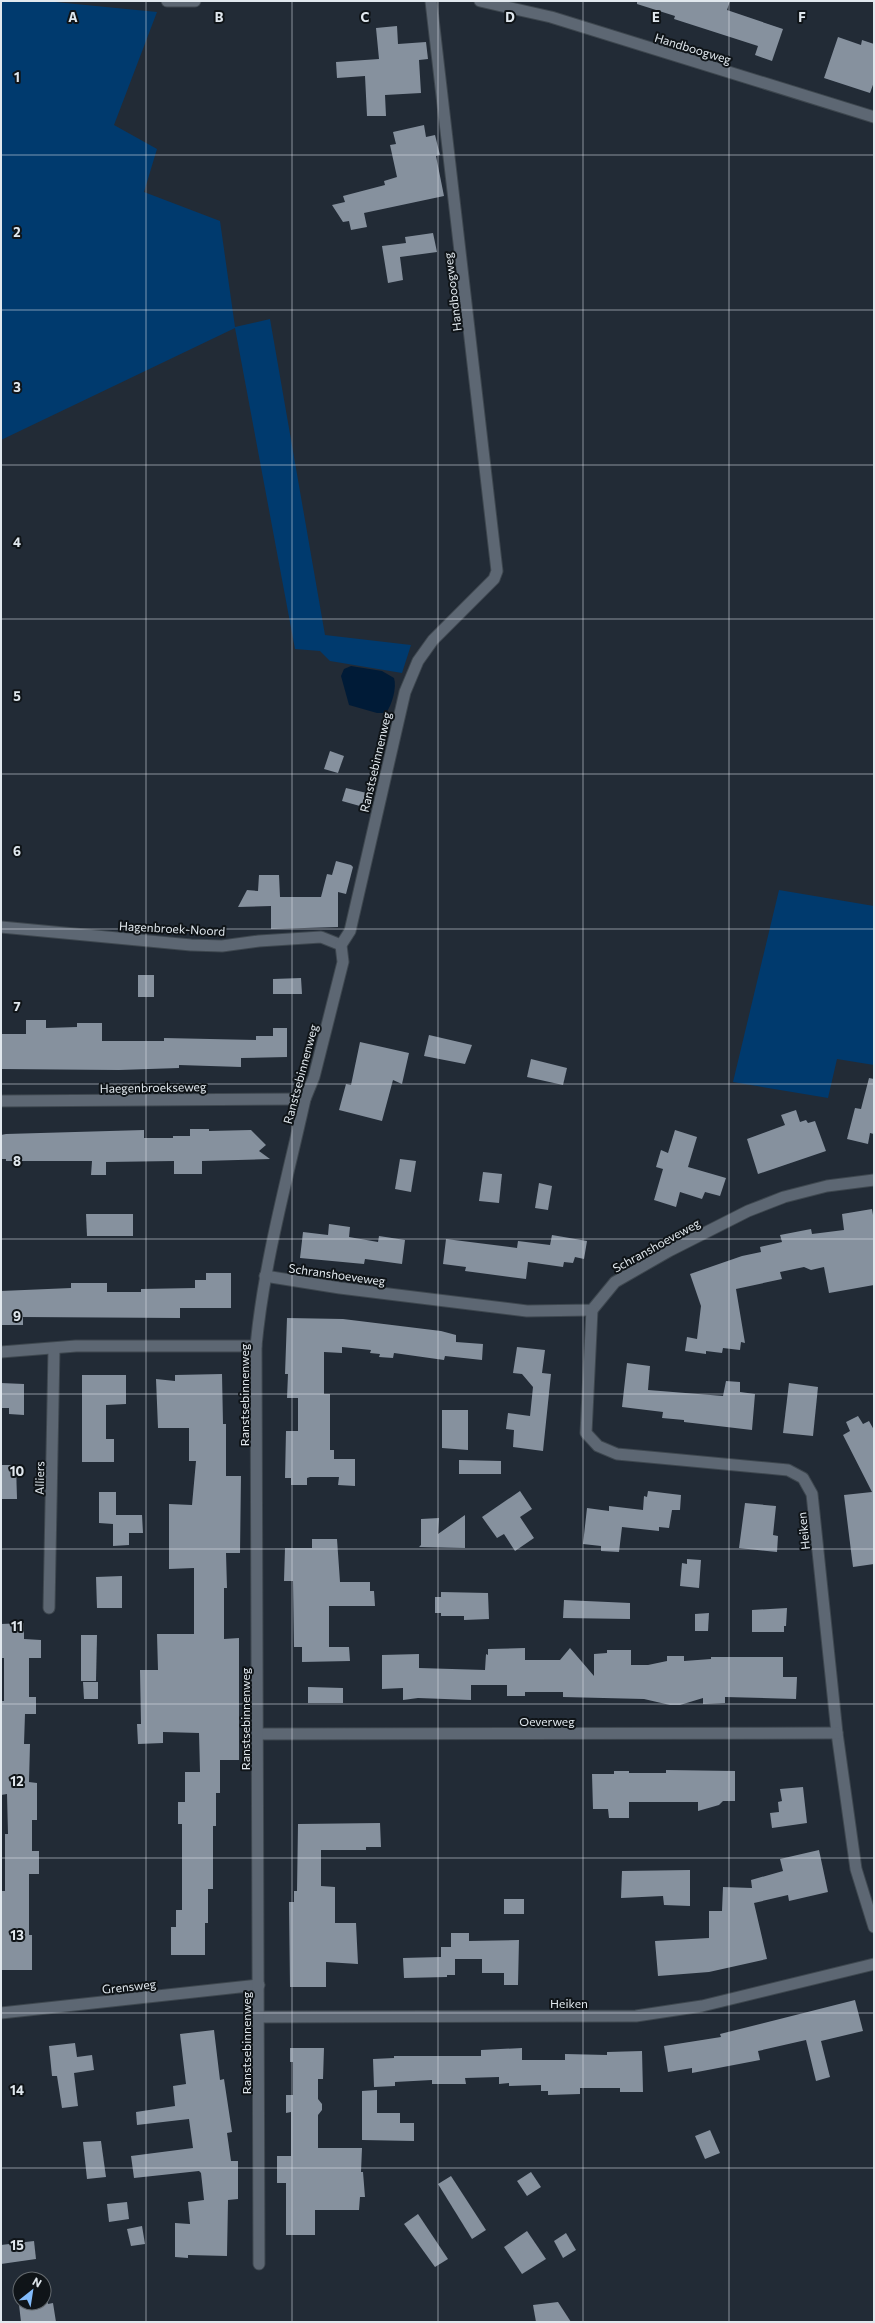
<svg xmlns="http://www.w3.org/2000/svg" width="875" height="2323" font-family="Commissioner,sans-serif">
  <style>
    .green { fill: #003a6e }
    .water { fill: #001b37 }
    .building { fill: #86919e }
    .lines { fill: none; stroke-linecap: round; stroke-linejoin: round }
    .minor-casing { stroke: #3e474f; stroke-width: 13 }
    .minor { stroke: #5d6773; stroke-width: 11 }
    .grid { fill: none; stroke: #e1e8ee; stroke-width: 1; stroke-opacity: 0.55 }
    .labels { text-anchor: middle; dominant-baseline: central; stroke-width: 4; stroke-linejoin: round; paint-order: stroke }
    .street-label { font-size: 12px; fill: #e1e8ee; stroke: #0f1418 }
    .grid-label { font-size: 13px; text-anchor: middle; font-weight: bold; fill: #e1e8ee; stroke: #0f1418; stroke-width: 4; stroke-linejoin: round; paint-order: stroke }
  </style>
  <rect width="100%" height="100%" fill="#222b36"/>
  <g class="green">
    <path d="M1,1H45L157,12L114,125L157,149L144,192L220,221L235,327L270,319L325,635L411,645L402,673L330,661L320,651L295,649L235,328L1,440Z"/>
    <path d="M779,890L874,906V1065L837,1059L828,1098L733,1082Z"/>
  </g>
  <path class="water" d="M351,666L382,671L394,678C397,687 392,705 386,713H377L349,705L341,676L344,669Z"/>
  <g class="building">
    <path d="M637,1H730L727,10L783,29L772,61L755,55L758,46L674,19L675,16L637,4Z"/>
    <path d="M397,26L398,44L426,42L428,59L419,60L421,93L385,95L386,116H367L365,76L337,78L336,62L379,59L376,28Z"/>
    <path d="M838,37L861,45L862,40L874,44V82L870,93L824,78Z"/>
    <path d="M424,125L426,137L435,135L440,155L436,156L444,196L364,213L367,227L351,230L349,221L343,222L332,205L345,202L343,196L385,185L384,181L397,177L390,145L396,144L393,132Z"/>
    <path d="M433,233L437,252L400,257L403,280L388,283L382,246L406,243L405,237Z"/>
    <path d="M330,751L344,756L338,773L324,769Z"/>
    <path d="M346,788L371,794L367,808L342,801Z"/>
    <path d="M336,861L351,865L353,867L346,894L338,892V927L271,929V906L238,907L247,890L258,891L259,875H279L280,897H321L327,874L332,875Z"/>
    <rect x="138" y="975" width="16" height="22"/>
    <path d="M301,978L302,994H273V979Z"/>
    <path d="M26,1020H46V1028L77,1027V1023H102V1041H164V1038L256,1040V1036H273V1028H287V1057L241,1058V1067L179,1065V1068L119,1070L1,1069V1034H26Z"/>
    <path d="M429,1035L472,1045L465,1064L424,1056Z"/>
    <path d="M360,1042L409,1053L402,1084L393,1080L382,1121L339,1110L346,1084L351,1085Z"/>
    <path d="M531,1059L567,1068L563,1085L527,1077Z"/>
    <path d="M869,1078L874,1079V1134L870,1133L868,1144L847,1139L855,1108L861,1109Z"/>
    <path d="M796,1110L800,1122L806,1120L808,1123L815,1121L826,1151L758,1174L747,1139L785,1125L781,1115Z"/>
    <path d="M190,1129H209V1131L251,1130L266,1145L259,1151L270,1159L202,1161V1174H174V1161L106,1162V1175H91L92,1161H6V1159H1V1135L6,1134L144,1130V1138H173V1136H190Z"/>
    <path d="M675,1130L697,1137L688,1167L726,1178L720,1196L705,1192L702,1199L680,1192L676,1207L654,1200L663,1169L656,1167L661,1150L668,1153Z"/>
    <path d="M400,1159L416,1161L411,1192L395,1189Z"/>
    <path d="M483,1172L502,1174L499,1203L479,1201Z"/>
    <path d="M539,1183L552,1186L548,1210L535,1208Z"/>
    <path d="M872,1209L874,1221V1285L829,1293L824,1267L811,1270L804,1267L780,1272L782,1279L736,1289L745,1343L741,1342L740,1350L723,1348L722,1353L706,1351V1354L685,1351L687,1337L697,1339L701,1306L690,1274L742,1256L761,1252L760,1247L782,1242L780,1235L811,1229L812,1234L844,1230L842,1214Z"/>
    <path d="M86,1214H133V1236H87Z"/>
    <path d="M329,1224L350,1227L349,1237L378,1242L379,1236L405,1240L402,1264L365,1259L364,1264L300,1258L303,1232L328,1235Z"/>
    <path d="M552,1235L587,1241L584,1259L575,1257L573,1263L564,1262L563,1267L528,1262L526,1279L465,1271L466,1267L443,1264L446,1239L517,1248L518,1241L550,1245Z"/>
    <path d="M206,1273H231V1308H180V1318L23,1317V1325H1V1291L71,1288V1283H107V1292H141V1289L195,1288V1280H206Z"/>
    <path d="M287,1318L343,1319L441,1331L456,1335V1342L483,1344L482,1360L445,1356L444,1360L394,1353L393,1358L379,1357L380,1354L370,1353L371,1350L342,1347V1353L324,1352V1394H330V1450H334V1459H355V1486L338,1485L339,1477H310L307,1478V1485H291V1478H285L286,1431H298V1398H287L288,1374H285Z"/>
    <path d="M517,1347L545,1350L542,1373L551,1374L543,1451L513,1447L514,1430L506,1429L508,1413L530,1416L533,1387L522,1374L513,1373Z"/>
    <path d="M627,1363L650,1366L648,1390L723,1396L726,1381L740,1382V1392L755,1394L752,1430L684,1422V1420L662,1418L663,1412L622,1407Z"/>
    <path d="M222,1374L223,1424H226V1476H241L240,1553H226L227,1588H224V1639L239,1638V1760H220V1793H216V1826H213V1889H208V1923H205V1955H171V1927H176V1910H182V1824H178V1802H185V1772H200L199,1733L163,1732V1743L138,1744L137,1724H141L140,1670H158L157,1634H194V1568L169,1569V1504L192,1505L196,1461H189V1428H158L156,1379L175,1381V1375Z"/>
    <path d="M82,1375H126V1404L106,1405V1439H114V1462H82Z"/>
    <path d="M1,1383L24,1384V1415L9,1414V1408H1Z"/>
    <path d="M789,1383L818,1387L813,1436L783,1433Z"/>
    <path d="M442,1410H468V1450L442,1448Z"/>
    <path d="M858,1416L863,1424L869,1421L874,1430V1564L853,1567L844,1495L872,1492L843,1435L850,1431L846,1422Z"/>
    <path d="M459,1460L501,1461V1474H459Z"/>
    <path d="M1,1465H16L17,1499H1Z"/>
    <path d="M520,1491L532,1509L520,1517L534,1538L515,1551L504,1534L497,1538L482,1517Z"/>
    <path d="M648,1491L681,1495L680,1510H672L669,1528L659,1527V1531L622,1527L619,1552L601,1551V1546L583,1544L587,1508L609,1511V1506L643,1510L644,1496L647,1497Z"/>
    <path d="M99,1492H116V1515H142L143,1533H129V1545L113,1546V1524L99,1523Z"/>
    <path d="M745,1503L776,1506L773,1535L778,1536L777,1552L739,1548Z"/>
    <path d="M465,1515V1548L419,1547L421,1545V1519L439,1518L438,1534Z"/>
    <path d="M312,1539H337L340,1582H370V1591H374L375,1606H329V1647H349L350,1661L302,1662V1647H294L293,1581H284L285,1548H312Z"/>
    <path d="M687,1559L701,1560L699,1588L680,1586L682,1563L687,1564Z"/>
    <path d="M122,1576V1608H97L96,1577Z"/>
    <path d="M441,1592L488,1593L489,1619L464,1620V1616H441V1613H435V1597H441Z"/>
    <path d="M564,1600L630,1603V1619L563,1618Z"/>
    <path d="M787,1608L786,1626H784V1632H752V1610Z"/>
    <path d="M709,1613L708,1631H695V1614Z"/>
    <path d="M24,1623V1639L41,1640V1658H29V1697H36V1714H25L24,1744H30L29,1782L37,1783V1820H32V1851H39V1874H29V1935H32V1970H1V1912L2,1891H5V1834H8L7,1794L1,1795V1701H4V1658H1V1624Z"/>
    <path d="M81,1635H97L96,1681H81Z"/>
    <path d="M525,1648V1660H560L570,1648L594,1676V1654L607,1653V1650H631V1665H648L667,1661V1656H684V1661L711,1659V1657H783V1677H797L796,1699L725,1697V1703L703,1704V1698L680,1705H670L644,1699L563,1697V1692H525V1696H507V1685H471V1700L418,1698L403,1700V1688L382,1689V1655L419,1654V1668L485,1670L486,1654L488,1655V1649Z"/>
    <path d="M83,1682H98V1699H84Z"/>
    <path d="M308,1687L343,1688V1703H308Z"/>
    <path d="M666,1770L735,1771V1801H723L719,1805L698,1811V1802H629V1818H609L608,1809H593L592,1774H614V1771H629V1773H666Z"/>
    <path d="M803,1787L807,1823L772,1828L770,1813L779,1812L778,1802L782,1801L780,1789Z"/>
    <path d="M380,1823L381,1847H366V1850H321V1886L335,1887V1923H356L358,1964L326,1962V1987H290L289,1902H294V1891H297L298,1824Z"/>
    <path d="M819,1850L828,1892L789,1901L788,1895L754,1903L767,1959L709,1972L658,1976L655,1941L709,1938V1911H722L723,1887L752,1888L751,1880L783,1871L780,1859Z"/>
    <path d="M690,1870V1906L664,1905L663,1896L621,1898L622,1871Z"/>
    <rect x="504" y="1899" width="20" height="15"/>
    <path d="M451,1933H469V1941L519,1940L518,1985H504V1973H482V1959H455V1975H447V1977L404,1978L403,1958L441,1957V1947H451Z"/>
    <path d="M855,2000L863,2031L821,2041L830,2077L816,2081L806,2040L758,2051L760,2060L692,2073V2068L668,2072L664,2046L721,2037L720,2034Z"/>
    <path d="M214,2030L220,2080L224,2079L232,2132L227,2133L231,2161H238V2199L228,2200L227,2256L188,2255V2258L175,2257V2223L190,2224L188,2202L204,2200L201,2173L199,2171L134,2178L131,2156L193,2148L189,2119L137,2125L136,2112L175,2106L173,2086L186,2084L180,2034Z"/>
    <path d="M75,2043L77,2057L92,2055L94,2070L74,2073L78,2106L62,2108L57,2076H52L49,2046Z"/>
    <path d="M290,2048H324L323,2079H318V2099L322,2104V2110L318,2115V2148H362L361,2172H363L365,2197H360L359,2210H315V2235H286V2183H277V2156H291V2112L286,2113V2095H293V2062H290Z"/>
    <path d="M522,2048V2060H565V2054L607,2055V2052L642,2051L643,2092H620V2088H580V2094L548,2095V2091H541V2085L509,2086V2083L499,2084V2077L465,2078L466,2084H432V2080L395,2082V2086L374,2087L373,2059L394,2058V2056H481V2050Z"/>
    <path d="M377,2090V2113H400V2123H414V2141L362,2140V2091Z"/>
    <path d="M710,2130L720,2153L705,2159L695,2136Z"/>
    <path d="M101,2141L106,2177L87,2179L83,2142Z"/>
    <path d="M531,2172L541,2187L527,2196L517,2181Z"/>
    <path d="M451,2176L486,2230L472,2239L438,2184Z"/>
    <path d="M127,2202L129,2219L109,2222L107,2204Z"/>
    <path d="M418,2214L448,2259L435,2267L404,2224Z"/>
    <path d="M142,2226L145,2244L131,2246L127,2229Z"/>
    <path d="M527,2231L546,2259L522,2274L504,2247Z"/>
    <path d="M566,2233L576,2250L563,2258L554,2241Z"/>
    <path d="M34,2241L36,2259L1,2264V2245Z"/>
    <path d="M44,2293H46L48,2304L53,2303L56,2322H21L18,2296H20V2303H44Z"/>
    <path d="M558,2302L571,2322H536L533,2305Z"/>
  </g>
  <g class="lines">
    <g class="minor-casing">
      <g id="minor">
        <path d="M167,1H195"/>
        <path d="M480,1L551,17L874,117"/>
        <path d="M1,927L191,945L222,946L259,941L321,937L341,945"/>
        <path d="M1,1101L305,1099"/>
        <path d="M265,1276L340,1288L527,1311L592,1310L615,1282L669,1251L748,1211L784,1197L827,1186L874,1180"/>
        <path d="M592,1310L586,1433L598,1446L617,1454L788,1470L803,1478L812,1494L837,1733L856,1869L874,1927"/>
        <path d="M1,1352L76,1346H256"/>
        <path d="M49,1608L54,1349"/>
        <path d="M257,1734L837,1733"/>
        <path d="M1,2013L259,1985"/>
        <path d="M259,2017L636,2016L702,2006L874,1964"/>
        <path d="M259,2264L256,1346C264,1262 287,1180 305,1099L314,1077L343,962L341,945L350,931L405,692L418,661L433,640L494,579L497,571L431,1"/>
      </g>
    </g>
    <use href="#minor" class="minor"/>
  </g>
  <path class="grid" d="M146,1V2322M292,1V2322M438,1V2322M583,1V2322M729,1V2322M1,155H874M1,310H874M1,465H874M1,619H874M1,774H874M1,929H874M1,1084H874M1,1239H874M1,1394H874M1,1549H874M1,1704H874M1,1858H874M1,2013H874M1,2168H874"/>
  <g class="labels">
    <g class="street-label">
      <text transform="translate(693 48) rotate(17)">Handboogweg</text>
      <text transform="translate(452 292) rotate(-97)">Handboogweg</text>
      <text transform="translate(375 762) rotate(-77)">Ranstsebinnenweg</text>
      <text transform="translate(172 928) rotate(3)">Hagenbroek-Noord</text>
      <text transform="translate(300 1074) rotate(-75)">Ranstsebinnenweg</text>
      <text transform="translate(153 1087) rotate(-1)">Haegenbroekseweg</text>
      <text transform="translate(656 1245) rotate(-29)">Schranshoeveweg</text>
      <text transform="translate(337 1274) rotate(8)">Schranshoeveweg</text>
      <text transform="translate(244 1395) rotate(-90)">Ranstsebinnenweg</text>
      <text transform="translate(39 1478) rotate(-89)">Alliers</text>
      <text transform="translate(803 1531) rotate(-96)">Heiken</text>
      <text transform="translate(245 1719) rotate(-90)">Ranstsebinnenweg</text>
      <text x="547" y="1721">Oeverweg</text>
      <text transform="translate(129 1986) rotate(-6)">Grensweg</text>
      <text x="569" y="2003">Heiken</text>
      <text transform="translate(246 2043) rotate(-90)">Ranstsebinnenweg</text>
    </g>
  </g>
  <g class="grid-label">
    <text x="73" y="22">A</text>
    <text x="219" y="22">B</text>
    <text x="365" y="22">C</text>
    <text x="510" y="22">D</text>
    <text x="656" y="22">E</text>
    <text x="802" y="22">F</text>
    <text x="17" y="82">1</text>
    <text x="17" y="237">2</text>
    <text x="17" y="392">3</text>
    <text x="17" y="547">4</text>
    <text x="17" y="701">5</text>
    <text x="17" y="856">6</text>
    <text x="17" y="1011">7</text>
    <text x="17" y="1166">8</text>
    <text x="17" y="1321">9</text>
    <text x="17" y="1476">10</text>
    <text x="17" y="1631">11</text>
    <text x="17" y="1786">12</text>
    <text x="17" y="1940">13</text>
    <text x="17" y="2095">14</text>
    <text x="17" y="2250">15</text>
  </g>
  <rect width="875" height="2323" fill="none" stroke="#e1e8ee" stroke-width="4"/>
  <g transform="translate(32 2291) rotate(30)"><circle r="19" fill="#0f1418" stroke="#63696e"/>
  <path d="M0-3L7 15L0 10L-7 15Z" fill="#83bcfb"/>
  <text y="-6" font-size="11" font-weight="bold" text-anchor="middle" fill="#e1e8ee">N</text>
  </g>
</svg>
